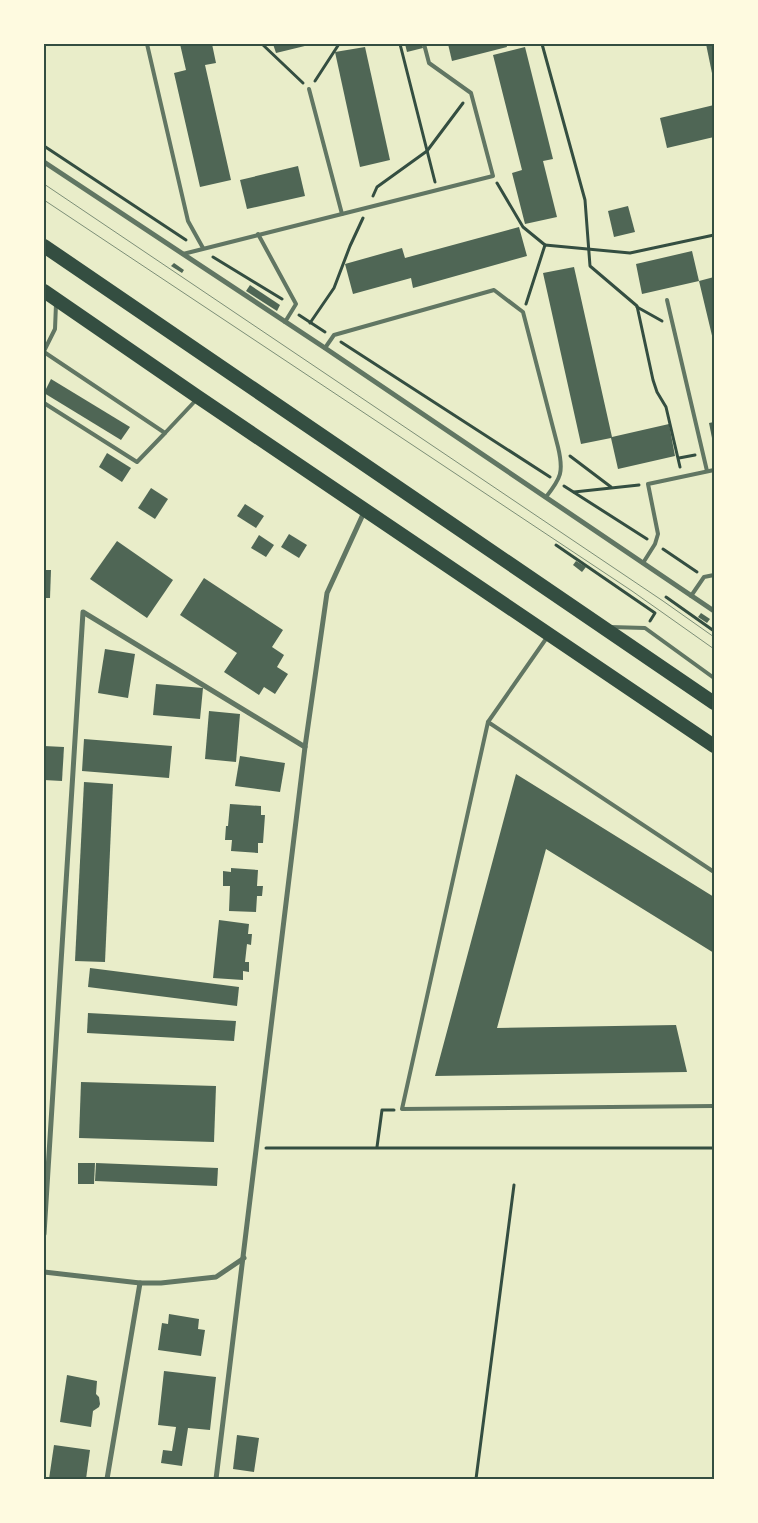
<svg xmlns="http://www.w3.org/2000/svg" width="758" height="1523" font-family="'Alegreya Sans',sans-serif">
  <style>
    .building { fill: #4f6655 }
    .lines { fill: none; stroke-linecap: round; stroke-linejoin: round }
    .path { stroke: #344e41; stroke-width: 3 }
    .service { stroke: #617663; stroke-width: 4 }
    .minor { stroke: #617663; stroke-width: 5 }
    .trunk { stroke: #344e41; stroke-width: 14 }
    .tram { stroke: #7c8e77; stroke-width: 1 }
    .neatline { fill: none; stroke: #344e41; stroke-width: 2 }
  </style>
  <rect width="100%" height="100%" fill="#e9edc9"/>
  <g class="building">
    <path d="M180,44H212L216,63L205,65L231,180L200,187L174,73L186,70Z"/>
    <path d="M273,44H313L276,53Z"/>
    <path d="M405,44H422L423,48L407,52Z"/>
    <path d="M448,44H506L507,47L452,61Z"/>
    <path d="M706,44H714V78H713Z"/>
    <path d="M365,47L390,160L360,167L335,52Z"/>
    <path d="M525,47L553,159L543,161L557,217L525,224L512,173L522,170L493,55Z"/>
    <path d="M714,105V137L667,148L660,118Z"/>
    <path d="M298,166L305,196L247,209L240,180Z"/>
    <path d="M628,206L635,232L614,237L608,211Z"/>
    <path d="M519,227L527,256L413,288L411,278L353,294L345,264L402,248L405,258Z"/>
    <path d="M692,251L699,281L714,277V344L699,281L642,294L636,264Z"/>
    <path d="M174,263L184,270L182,273L171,266Z"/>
    <path d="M574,267L612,437L669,424L675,456L618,469L611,438L581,444L543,273Z"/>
    <path d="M250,285L280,305L277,311L246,291Z"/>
    <path d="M51,379L130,427L121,440L44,393Z"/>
    <path d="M714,422V443H713L709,423Z"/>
    <path d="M107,453L131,468L122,482L99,467Z"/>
    <path d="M151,488L168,499L155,519L138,508Z"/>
    <path d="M245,504L264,516L256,528L237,516Z"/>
    <path d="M289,534L307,545L299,558L281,547Z"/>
    <path d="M259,535L274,545L266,557L251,548Z"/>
    <path d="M117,541L173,580L147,618L90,579Z"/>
    <path d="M576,561L586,567L582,572L573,565Z"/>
    <path d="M44,570H51L50,598H44Z"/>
    <path d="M204,578L283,630L272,647L284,655L277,667L288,674L275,694L264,687L259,695L224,672L237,653L180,615Z"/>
    <path d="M701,613L710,619L707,623L698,617Z"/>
    <path d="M105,649L135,654L128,698L98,693Z"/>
    <path d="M156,684L203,688L200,719L153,715Z"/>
    <path d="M209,711L240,714L236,762L205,759Z"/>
    <path d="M84,739L172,746L169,778L82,771Z"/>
    <path d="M44,746L64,747L62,781L44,780Z"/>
    <path d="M240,756L285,763L280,792L235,786Z"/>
    <path d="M516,774L714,897V953L546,849L497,1028L676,1025L687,1072L435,1076Z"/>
    <path d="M84,782L113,784L105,962L75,961Z"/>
    <path d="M230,804L261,806V815H265L263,843H258V853L231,851L232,840H225L226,826H228Z"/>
    <path d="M231,868L258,870L257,886H263L262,896H257L256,912L229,911L230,886H223V871L231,872Z"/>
    <path d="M219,920L249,924L248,934H252L251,945L247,944L245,962H249V972L243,971V980L213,978Z"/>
    <path d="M90,968L239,987L237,1006L88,987Z"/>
    <path d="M88,1013L236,1021L234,1041L87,1033Z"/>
    <path d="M81,1082L216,1086L214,1142L79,1138Z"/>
    <path d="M78,1163H95L94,1184H78Z"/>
    <path d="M96,1163L218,1168L217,1186L95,1181Z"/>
    <path d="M169,1314L199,1319L198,1329L205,1330L201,1356L158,1350L162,1323L168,1324Z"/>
    <path d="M164,1371L216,1377L210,1430L188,1428L182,1466L161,1463L163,1450L172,1451L176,1427L158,1425Z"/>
    <path d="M67,1375L97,1381L96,1394L99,1397L100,1404L99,1407L93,1411L91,1427L60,1422Z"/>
    <path d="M237,1435L259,1438L254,1472L233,1469Z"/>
    <path d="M54,1445L90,1450L86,1479H49Z"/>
  </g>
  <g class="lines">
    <g class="path">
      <path d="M262,44L303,83"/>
      <path d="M400,44L435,182"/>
      <path d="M542,44L585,200L590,266L637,306L653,380L657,392L666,407L680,467"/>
      <path d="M315,81L339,44"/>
      <path d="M44,146L186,240"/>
      <path d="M497,183L523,227L545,245"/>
      <path d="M373,196L377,187L427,151L463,103"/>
      <path d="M213,257L282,299"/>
      <path d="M526,304L545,245L630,253L714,235"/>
      <path d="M637,307L662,321"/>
      <path d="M299,315L325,332"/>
      <path d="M310,323L334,288L350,246L363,218"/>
      <path d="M341,342L550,477"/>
      <path d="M570,456L611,487"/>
      <path d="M679,458L695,455"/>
      <path d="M564,486L647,539"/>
      <path d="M574,492L639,485"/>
      <path d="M556,545L655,613L650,621"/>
      <path d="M663,549L697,572"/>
      <path d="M666,597L714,631"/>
      <path d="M377,1147L382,1110H394"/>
      <path d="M266,1148H714"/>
      <path d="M476,1479L514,1185"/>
    </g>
    <g class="service">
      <path d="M147,44L188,221L203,248"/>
      <path d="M309,89L342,214"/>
      <path d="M258,234L296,304L285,322"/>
      <path d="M183,254L493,176L471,93L429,63L424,44"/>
      <path d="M667,300L707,471"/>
      <path d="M325,348L334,335L494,290L523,312L558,447C564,472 561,478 546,497"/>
      <path d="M44,351L55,329L56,304"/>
      <path d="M44,352L165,433L197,399"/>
      <path d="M44,403L137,462L165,433"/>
      <path d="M643,563L655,544L658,534L648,484L714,470"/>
      <path d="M691,596L704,577L714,575"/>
      <path d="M610,627L645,628L714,678"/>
      <path d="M488,722L548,636"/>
      <path d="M714,872L488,722L402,1109L714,1106"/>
    </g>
    <g class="minor">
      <path d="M44,162L325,348L714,611"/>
      <path d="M44,1234L83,612L305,747"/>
      <path d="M44,1272L140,1283H161L216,1277L244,1258"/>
      <path d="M107,1479L140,1283"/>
      <path d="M216,1479L305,747L327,593L365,510"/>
    </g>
    <g class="trunk">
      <path d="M44,246L714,703"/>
      <path d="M44,291L198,397L714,746"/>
    </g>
    <g class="tram">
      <path d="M44,184L663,601L714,637"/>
      <path d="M44,200L632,591L714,649"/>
    </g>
  </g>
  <rect width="758" height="1523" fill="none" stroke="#fefae0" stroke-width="90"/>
  <rect x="45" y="45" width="668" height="1433" class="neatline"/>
</svg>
